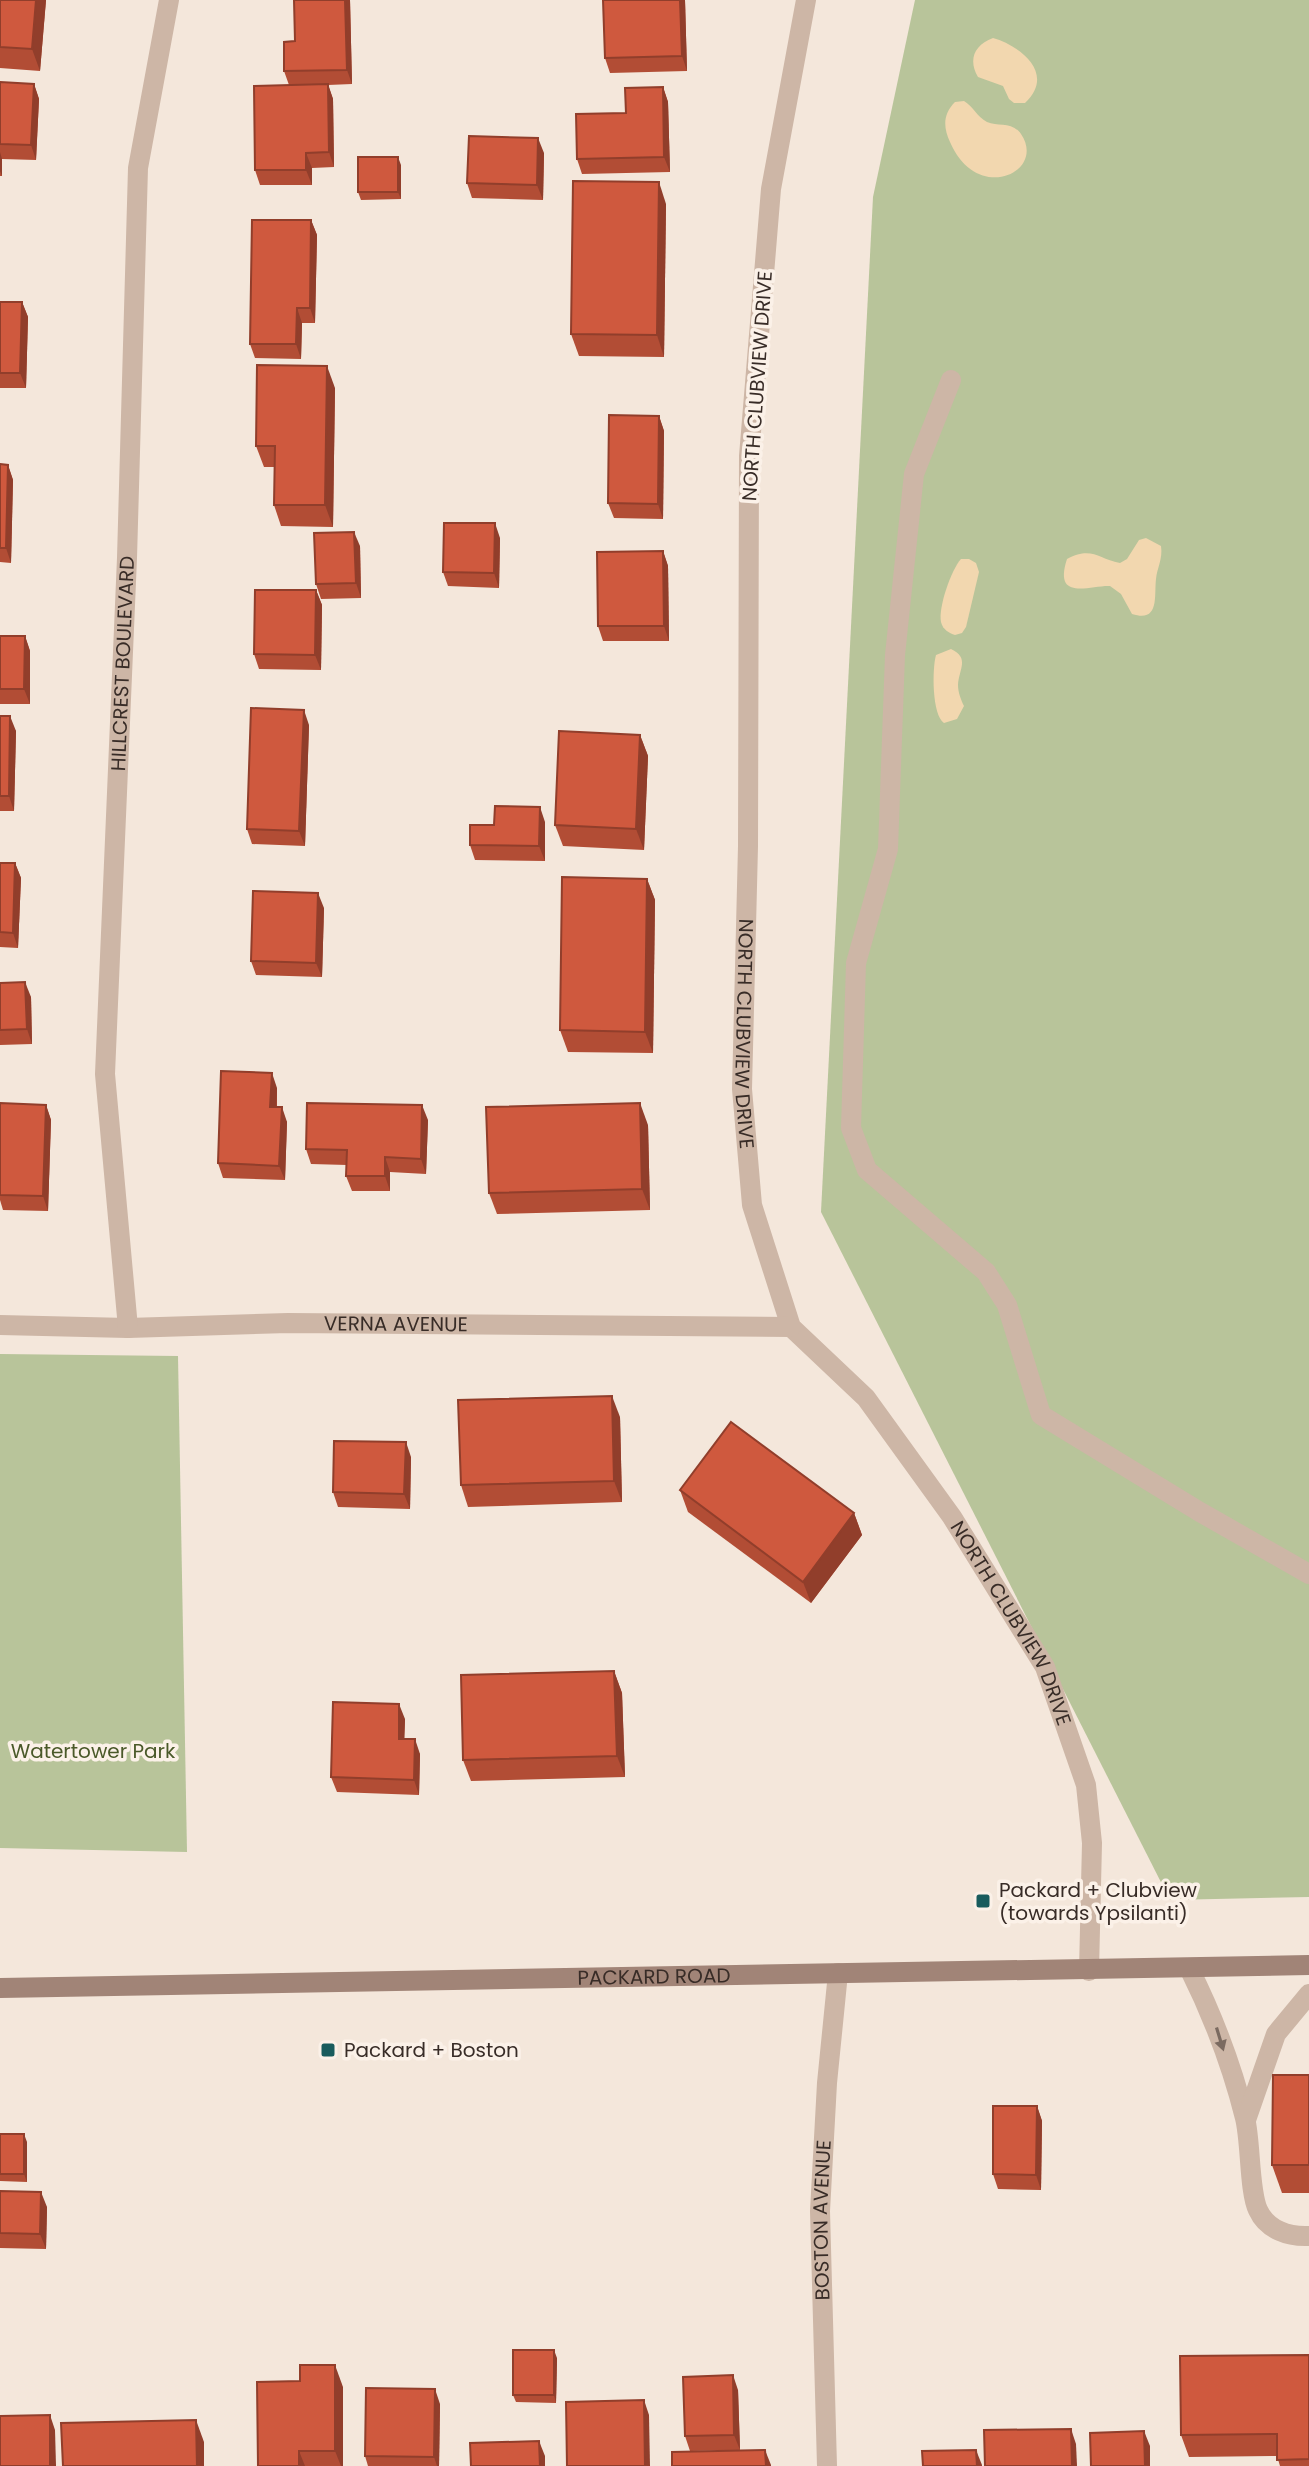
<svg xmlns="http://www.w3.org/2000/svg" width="1309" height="2466" font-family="Poppins,sans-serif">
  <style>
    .green { fill: #b8c49a }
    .sand { fill: #f2d7af }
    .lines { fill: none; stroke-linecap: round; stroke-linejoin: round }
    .lane { stroke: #cdb6a6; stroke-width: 20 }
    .street { stroke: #cdb6a6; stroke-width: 20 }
    .secondary { stroke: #a18477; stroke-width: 20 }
    .wall { fill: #b24d35 }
    .shaded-wall { fill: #913e2b }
    .building { fill: #cf593e; stroke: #913e2b; stroke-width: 2 }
    .oneway { fill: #7b6a60 }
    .poi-dot { fill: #195c5d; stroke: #fbf1e8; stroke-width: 3 }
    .labels { text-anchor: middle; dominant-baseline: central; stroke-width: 7; stroke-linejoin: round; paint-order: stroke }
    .street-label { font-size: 20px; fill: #382c27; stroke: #fbf1e8 }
    .park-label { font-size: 20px; fill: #4a5929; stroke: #fbf1e8 }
    .poi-label { font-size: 20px; fill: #382c27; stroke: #fbf1e8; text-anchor: start }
  </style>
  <rect width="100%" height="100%" fill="#f4e7db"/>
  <g class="green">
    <path d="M915,0H1309V1897L1170,1900L821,1212L873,197Z"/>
    <path d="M0,1354L178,1356L187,1852L0,1848Z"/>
  </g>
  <g class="sand">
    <path d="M993,38C1021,46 1056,74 1025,103H1014L1009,99L1003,86L978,77C968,60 974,45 993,38Z"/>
    <path d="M964,101C973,106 977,117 987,122C998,127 1012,121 1021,134C1047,172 977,205 950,142C943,127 943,114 955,102Z"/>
    <path d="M1146,538L1161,546C1163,559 1157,568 1156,579C1154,596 1160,623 1132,614L1121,594L1110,586C1090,585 1053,602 1067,559C1092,546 1098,559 1120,563L1127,559L1139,540Z"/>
    <path d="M961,559H969L976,563L979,572L966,627L962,633L955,635C949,633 943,630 941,622C938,608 951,570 961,559Z"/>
    <path d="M951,649C970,658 959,669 958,685C958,692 961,700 964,706L957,719L944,723C932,715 932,669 936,655Z"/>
  </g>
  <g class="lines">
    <g class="lane">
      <path d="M951,380L914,474L895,655L888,849L856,963L851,1128L867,1170L986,1272L1007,1305L1041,1415L1200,1512L1309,1574"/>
      <path d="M1189,1968C1213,2016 1232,2066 1245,2118C1251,2142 1249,2191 1258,2210C1267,2230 1289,2237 1309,2236"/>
      <path d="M1246,2120L1276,2034L1309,1994"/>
    </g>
    <g class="street">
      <path id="s1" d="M806,0L771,189L749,456L748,846L742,1089L752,1205L791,1327L866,1398L952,1517L1045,1667L1086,1785L1092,1843L1089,1971"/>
      <path id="s2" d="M0,1325L128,1328L288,1323L791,1327"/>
      <path id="s3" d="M128,1328L105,1074L127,558L138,168L169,0"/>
      <path id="s4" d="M827,2466L820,2211L827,2083L838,1973"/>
    </g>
    <path class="secondary" id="s5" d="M0,1988L1309,1965"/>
  </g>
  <g class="wall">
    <path d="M0,0H46L40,71L0,68Z"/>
    <path d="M350,0L352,84L328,85L333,99L334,167L312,168V185H260L255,170L289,85L284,71L295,41Z"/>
    <path d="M603,0H685L687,71L610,73L605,58Z"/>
    <path d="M0,82L34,84L39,99L36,160L2,159V176H0Z"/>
    <path d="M663,87L668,102L670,172L582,174L577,159L626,113Z"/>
    <path d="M544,153L543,200L472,198L467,183Z"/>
    <path d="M401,165V199L361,200L358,192Z"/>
    <path d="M666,204L664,357L579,356L571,334Z"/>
    <path d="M311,220L317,235L315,323H302L301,359L255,358L250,344Z"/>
    <path d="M0,302H22L28,317L26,388H0Z"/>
    <path d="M335,388L333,527L281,526L274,505V467H264L256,446Z"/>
    <path d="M659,416L664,431L663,519L614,518L608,503Z"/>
    <path d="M0,464L8,465L13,480L11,563L0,562Z"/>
    <path d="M500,538L499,588L448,586L443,572Z"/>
    <path d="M360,546L361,598L321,599L316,584Z"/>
    <path d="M663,551L668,566L669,641H603L598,626Z"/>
    <path d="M316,590L322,605L321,670L259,669L254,654Z"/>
    <path d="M0,636H25L30,651V704H0Z"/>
    <path d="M0,716L16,731L14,811H0Z"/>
    <path d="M309,725L305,846L252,844L247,829Z"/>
    <path d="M640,735L648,756L644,850L563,846L555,825Z"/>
    <path d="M545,822V861L475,860L470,845L494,825Z"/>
    <path d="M0,863H15L21,878L18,948L0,947Z"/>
    <path d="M647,879L655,900L653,1053L568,1052L560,1030Z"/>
    <path d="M324,908L322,977L256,975L251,961Z"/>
    <path d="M0,983L31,997L32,1044L0,1045Z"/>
    <path d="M277,1088V1107L287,1122L285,1180L223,1178L218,1163Z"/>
    <path d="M0,1103L46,1105L51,1120L48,1211L3,1210L0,1200Z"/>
    <path d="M428,1120L426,1174L390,1172V1191H352L346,1176L347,1165L311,1164L306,1149Z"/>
    <path d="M648,1125L650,1210L497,1214L489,1193Z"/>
    <path d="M620,1417L622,1502L468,1507L461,1485Z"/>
    <path d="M411,1457L410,1509L338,1507L333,1492Z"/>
    <path d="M680,1490L854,1513L862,1535L811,1603L688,1512Z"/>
    <path d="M614,1671L622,1693L625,1777L471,1781L463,1760Z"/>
    <path d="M405,1719L404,1739L420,1754L419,1795L337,1792L331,1777Z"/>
    <path d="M1309,2075V2193H1282L1272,2165Z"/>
    <path d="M1037,2106L1042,2121L1041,2190L998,2189L993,2174Z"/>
    <path d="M0,2134L27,2142V2182L0,2181Z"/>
    <path d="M0,2191L47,2207L46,2249L0,2248Z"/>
    <path d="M1309,2355V2466H1280L1277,2456L1189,2457L1181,2435Z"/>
    <path d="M557,2358L556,2403L516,2402L513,2395Z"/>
    <path d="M343,2387V2466H258Z"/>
    <path d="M738,2390L740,2450L690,2451L685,2436Z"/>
    <path d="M440,2404L439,2466H368L365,2456Z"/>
  </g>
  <g class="shaded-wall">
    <path d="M36,0H46L40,71L32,49Z"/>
    <path d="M345,0H350L352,84L347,70Z"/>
    <path d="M680,0H685L687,71L682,56Z"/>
    <path d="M34,84L39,99L36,160L31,145Z"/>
    <path d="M328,84L333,99L334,167L329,152Z"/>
    <path d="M663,87L668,102L670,172L664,157Z"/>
    <path d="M538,138L544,153L543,200L537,185Z"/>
    <path d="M0,152L2,159V176L0,171Z"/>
    <path d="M306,153L312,168V185L306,170Z"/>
    <path d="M398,157L401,165V199L398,192Z"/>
    <path d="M659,182L666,204L664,357L657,335Z"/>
    <path d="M311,220L317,235L315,323L310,308Z"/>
    <path d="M22,302L28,317L26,388L20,373Z"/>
    <path d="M297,308L302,323L301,359L296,344Z"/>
    <path d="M327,366L335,388L333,527L325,505Z"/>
    <path d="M659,416L664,431L663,519L658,504Z"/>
    <path d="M8,465L13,480L11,563L6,548Z"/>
    <path d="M495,523L500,538L499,588L494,573Z"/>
    <path d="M354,532L360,546L361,598L356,583Z"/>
    <path d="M663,551L668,566L669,641L664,626Z"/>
    <path d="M316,590L322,605L321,670L315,655Z"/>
    <path d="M25,636L30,651V704L24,689Z"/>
    <path d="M304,710L309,725L305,846L299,831Z"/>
    <path d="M10,716L16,731L14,811L9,796Z"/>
    <path d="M640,735L648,756L644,850L636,829Z"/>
    <path d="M540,807L545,822V861L539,846Z"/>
    <path d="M15,863L21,878L18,948L13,933Z"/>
    <path d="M647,879L655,900L653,1053L645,1032Z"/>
    <path d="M318,893L324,908L322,977L316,963Z"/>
    <path d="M25,982L31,997L32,1044L27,1029Z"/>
    <path d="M272,1073L277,1088L276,1122L270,1107Z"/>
    <path d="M640,1103L648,1125L650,1210L642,1189Z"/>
    <path d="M46,1105L51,1120L48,1211L43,1196Z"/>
    <path d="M422,1105L428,1120L426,1174L421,1159Z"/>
    <path d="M282,1107L287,1122L285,1180L279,1166Z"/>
    <path d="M385,1157L390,1172V1191L385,1176Z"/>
    <path d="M612,1396L620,1417L622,1502L614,1481Z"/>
    <path d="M406,1442L411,1457L410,1509L404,1494Z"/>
    <path d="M854,1513L862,1535L811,1603L803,1582Z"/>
    <path d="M614,1671L622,1693L625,1777L617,1756Z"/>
    <path d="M399,1704L405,1719L404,1753L399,1739Z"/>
    <path d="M415,1739L420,1754L419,1795L414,1780Z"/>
    <path d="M1037,2106L1042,2121L1041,2190L1036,2175Z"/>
    <path d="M24,2134L27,2142V2182L24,2174Z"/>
    <path d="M41,2192L47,2207L46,2249L40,2234Z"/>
    <path d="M554,2350L557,2358L556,2403L554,2395Z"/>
    <path d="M335,2365L343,2387V2466H341L335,2451Z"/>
    <path d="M733,2375L738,2390L740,2450L734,2435Z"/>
    <path d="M435,2389L440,2404L439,2466H437L434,2457Z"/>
    <path d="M644,2400L649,2415L650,2466H645Z"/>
    <path d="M50,2415L55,2430L56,2466H50Z"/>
    <path d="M196,2420L204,2442V2466H197Z"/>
    <path d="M1071,2429L1076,2444L1077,2466H1072Z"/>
    <path d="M1144,2431L1150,2446V2466H1145Z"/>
    <path d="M539,2441L545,2456V2466H540Z"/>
    <path d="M765,2450L771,2465V2466H766Z"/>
    <path d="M976,2450L982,2465V2466H977Z"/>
    <path d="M299,2451L305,2466H299Z"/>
  </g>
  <g class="building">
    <path d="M0,0H36L32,49L0,47Z"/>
    <path d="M294,0H345L347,70L284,71V42L295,41Z"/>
    <path d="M603,0H680L682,56L605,58Z"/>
    <path d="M0,82L34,84L31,145L0,144Z"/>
    <path d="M328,84L329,152L306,153V170H255L254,86Z"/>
    <path d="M663,87L664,157L577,159L576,114L626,113L625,88Z"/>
    <path d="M469,136L538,138L537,185L467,183Z"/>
    <rect x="358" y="157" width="40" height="35"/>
    <path d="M573,181L659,182L657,335L571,334Z"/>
    <path d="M252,220H311L310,308H297L296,344H250Z"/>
    <path d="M0,302H22L20,373H0Z"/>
    <path d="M257,365L327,366L325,505H274L275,446H256Z"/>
    <path d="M609,415L659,416L658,504L608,503Z"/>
    <path d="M0,464L8,465L6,548H0Z"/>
    <path d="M444,523H495L494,573L443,572Z"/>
    <path d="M354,532L356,583L316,584L314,533Z"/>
    <path d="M663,551L664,626H598L597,552Z"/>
    <path d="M255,590H316L315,655L254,654Z"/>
    <path d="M0,636H25L24,689H0Z"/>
    <path d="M251,708L304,710L299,831L247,829Z"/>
    <path d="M0,716H10L9,796H0Z"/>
    <path d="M559,731L640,735L636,829L555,825Z"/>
    <path d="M495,806L540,807L539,846L470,845V825H494Z"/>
    <path d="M0,863H15L13,933L0,932Z"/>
    <path d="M562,877L647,879L645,1032L560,1030Z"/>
    <path d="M253,891L318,893L316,963L251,961Z"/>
    <path d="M25,982L27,1029L0,1030V983Z"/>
    <path d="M221,1071L272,1073L270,1107H282L279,1166L218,1163Z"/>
    <path d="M0,1103L46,1105L43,1196L0,1195Z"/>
    <path d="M307,1103L422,1105L421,1159L385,1157V1176H346L347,1150L306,1149Z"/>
    <path d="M640,1103L642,1189L489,1193L486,1107Z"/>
    <path d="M612,1396L614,1481L461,1485L458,1400Z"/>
    <path d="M731,1422L854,1513L803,1582L680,1490Z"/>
    <path d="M334,1441L406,1442L404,1494L333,1492Z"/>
    <path d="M614,1671L617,1756L463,1760L461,1675Z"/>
    <path d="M333,1702L399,1704V1739H415L414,1780L331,1777Z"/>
    <path d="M1273,2075H1309V2165H1272Z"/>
    <path d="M993,2106H1037L1036,2175L993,2174Z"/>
    <rect x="0" y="2134" width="24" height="40"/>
    <path d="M0,2191L41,2192L40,2234L0,2233Z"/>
    <rect x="513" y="2350" width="41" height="45"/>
    <path d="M1309,2355V2459L1277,2460V2434L1181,2435L1180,2356Z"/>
    <path d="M300,2365H335V2451H299V2466H258L257,2382L300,2381Z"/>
    <path d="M733,2375L734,2435L685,2436L683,2377Z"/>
    <path d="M366,2388L435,2389L434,2457L365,2456Z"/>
    <path d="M644,2400L645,2466H567L566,2402Z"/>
    <path d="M50,2415V2466H0V2416Z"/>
    <path d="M196,2420L197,2466H63L61,2423Z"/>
    <path d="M1071,2429L1072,2466H985L984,2430Z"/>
    <path d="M1144,2431L1145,2466H1091L1090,2433Z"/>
    <path d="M539,2441L540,2466H471L470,2443Z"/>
    <path d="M765,2450L766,2466H672V2452Z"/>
    <path d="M976,2450L977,2466H923L922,2451Z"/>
  </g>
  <defs><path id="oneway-solid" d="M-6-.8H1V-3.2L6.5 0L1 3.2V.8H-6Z" transform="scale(2)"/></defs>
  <use class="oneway" href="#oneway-solid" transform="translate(1220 2039) rotate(73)"/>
  <g class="poi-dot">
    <rect x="975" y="1893" width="16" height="16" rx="4"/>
    <rect x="320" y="2042" width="16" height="16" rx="4"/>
  </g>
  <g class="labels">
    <g class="street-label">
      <text transform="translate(757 386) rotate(-86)">NORTH CLUBVIEW DRIVE</text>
      <text stroke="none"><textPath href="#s3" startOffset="666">HILLCREST BOULEVARD</textPath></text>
      <text stroke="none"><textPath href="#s1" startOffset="1038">NORTH CLUBVIEW DRIVE</textPath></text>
      <text stroke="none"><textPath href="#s2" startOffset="396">VERNA AVENUE</textPath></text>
      <text stroke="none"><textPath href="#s1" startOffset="1710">NORTH CLUBVIEW DRIVE</textPath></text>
      <text stroke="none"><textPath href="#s5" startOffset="654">PACKARD ROAD</textPath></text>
      <text stroke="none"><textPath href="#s4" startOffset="246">BOSTON AVENUE</textPath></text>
    </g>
    <g class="park-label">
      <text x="93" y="1751">Watertower Park</text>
    </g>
    <g class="poi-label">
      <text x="999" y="1890">Packard + Clubview<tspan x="999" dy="23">(towards Ypsilanti)</tspan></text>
      <text x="344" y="2050">Packard + Boston</text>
    </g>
  </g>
</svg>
